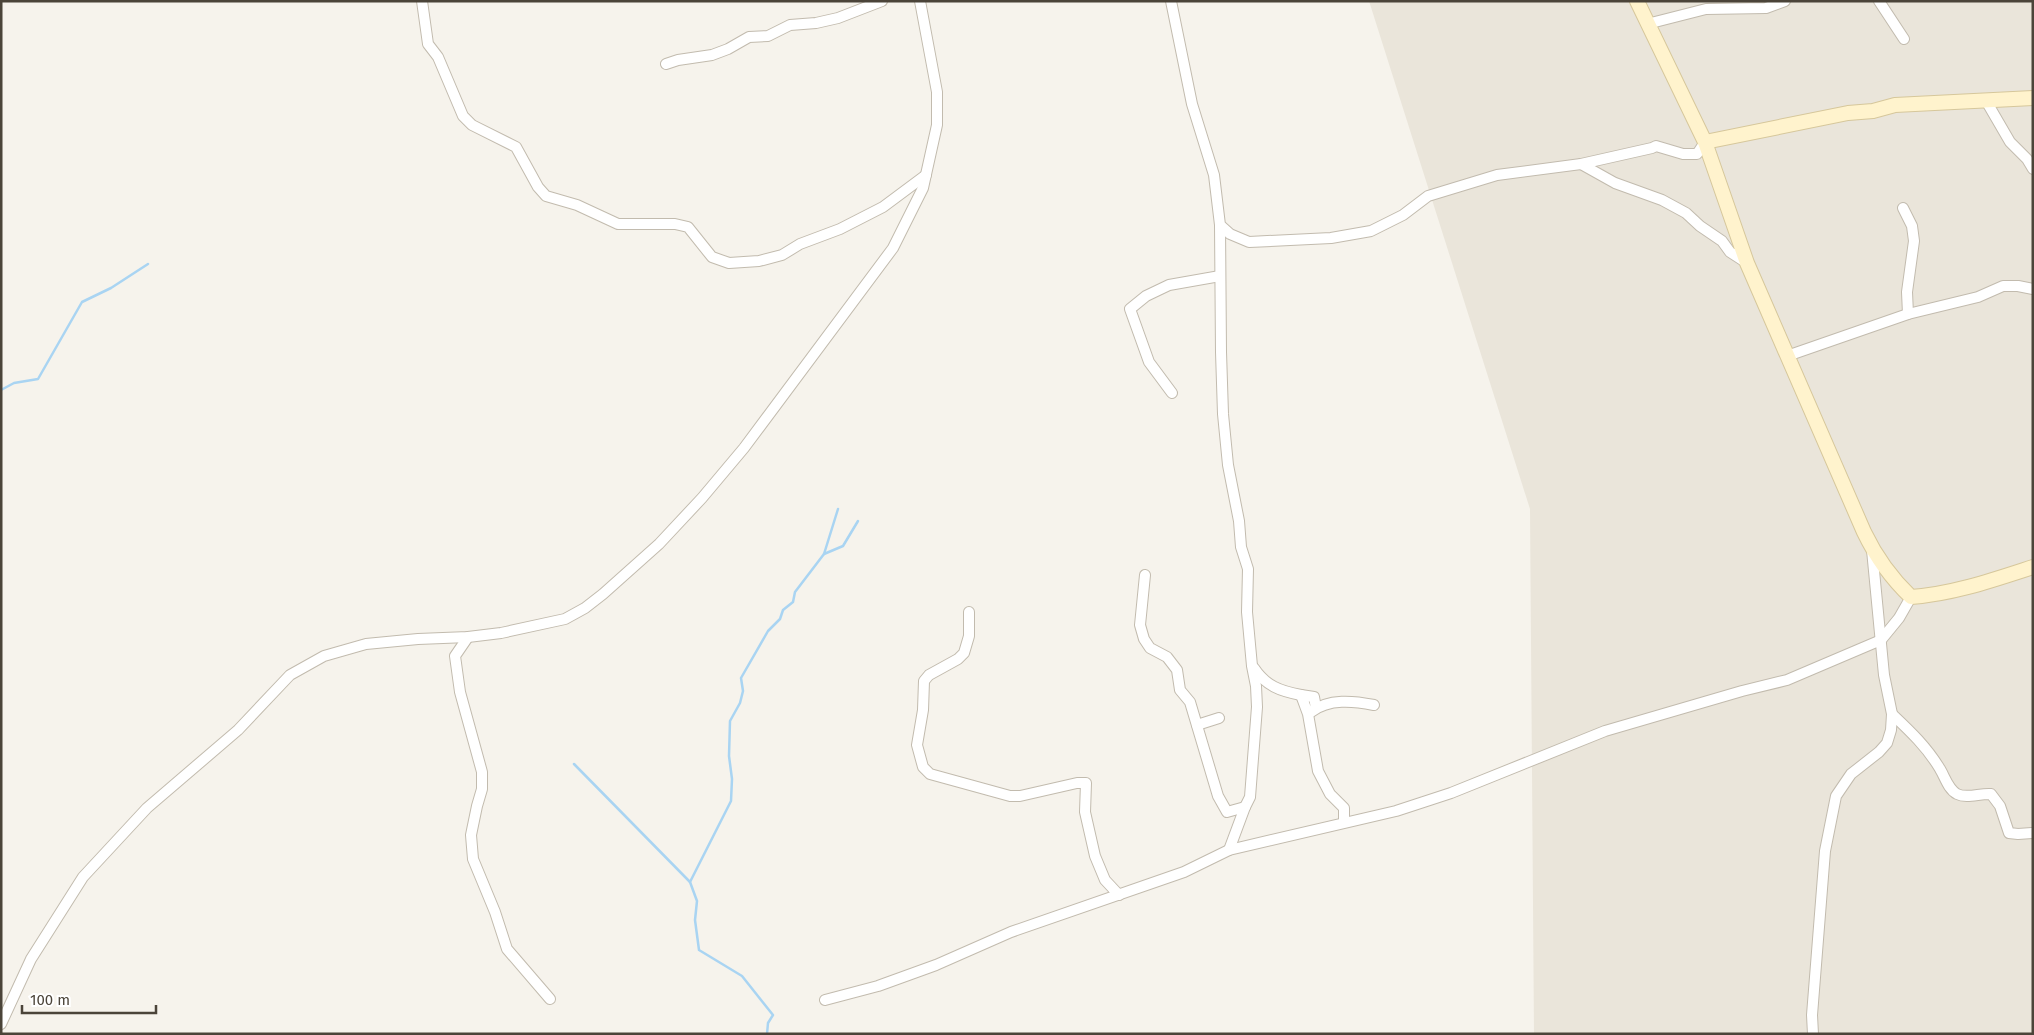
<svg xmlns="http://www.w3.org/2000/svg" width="2034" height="1035" font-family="'Fira Sans',sans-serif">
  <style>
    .residential { fill: #eae5da }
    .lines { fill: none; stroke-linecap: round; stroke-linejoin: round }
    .stream { stroke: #a9d4f2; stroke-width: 2.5 }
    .street-casing { stroke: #c2bbae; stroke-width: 12 }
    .secondary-casing { stroke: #d6c79b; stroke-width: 16 }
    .street { stroke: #fff; stroke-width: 10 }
    .secondary { stroke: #fff3cd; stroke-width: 14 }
  </style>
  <rect width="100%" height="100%" fill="#f6f3ec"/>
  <path class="residential" d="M1369,1H2033V1034H1534L1530,509Z"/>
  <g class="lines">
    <g class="stream">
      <path d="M1,390L14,383L38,379L82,302L111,288L148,264"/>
      <path d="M824,554L843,546L858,521"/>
      <path d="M574,764L690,882L697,901L695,920L699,950L742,976L773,1015L768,1023L767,1034"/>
      <path d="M690,882L731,801L732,779L729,756L730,721L740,703L743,691L741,678L768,631L780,619L783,610L793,602L795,592L824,554L838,509"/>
    </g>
    <g class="street-casing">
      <g id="street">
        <path d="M422,1L428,44L438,57L463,116L472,125L516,147L538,187L546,196L577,205L618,224H675L688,227L712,257L729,263L759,261L782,255L800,244L840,229L883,207L926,175"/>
        <path d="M1171,1L1192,104L1214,175L1220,225L1230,234L1249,242L1331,238L1371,231L1403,215L1428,196L1497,175L1581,164L1652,148L1656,146L1683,154H1697L1705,142"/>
        <path d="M1879,1L1904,39"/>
        <path d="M1647,24L1706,9L1766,8L1785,1"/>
        <path d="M666,64L678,60L712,55L728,49L749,37L768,36L790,25L816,23L838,18L882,1"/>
        <path d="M1985,99L2010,142L2027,159L2033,169"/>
        <path d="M1581,164L1615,183L1662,200L1686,213L1700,226L1722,241L1730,252L1747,263"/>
        <path d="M1903,208L1912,226L1914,241L1907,292L1908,314"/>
        <path d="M1220,225L1221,352L1223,414L1228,465L1239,521L1241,547L1248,569L1247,612L1252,666L1256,686L1257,707L1250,797L1245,807L1229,850"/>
        <path d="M1787,356L1908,314L1978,297L2003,286H2018L2033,289"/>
        <path d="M1172,393L1149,362L1130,309L1146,296L1169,285L1220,276"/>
        <path d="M1145,575L1140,625L1144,639L1150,648L1167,657L1177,670L1180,690L1190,702L1218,796L1227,812L1245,807"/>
        <path d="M969,612V636L964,653L958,659L929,675L924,681L923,710L917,745L923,767L930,774L1010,796H1020L1077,783H1086L1085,812L1095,856L1105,880L1119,895"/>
        <path d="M468,637L455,656L460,692L482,772V789L477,806L471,835L473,859L495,912L507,949L550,999"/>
        <path d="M1254,668C1266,686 1280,691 1301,695"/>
        <path d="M1316,708L1314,697L1301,695L1308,714L1318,771L1330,794L1344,808V822"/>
        <path d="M1311,712C1329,698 1354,701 1374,705"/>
        <path d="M1892,714C1910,731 1927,747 1940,769C1945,777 1948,789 1957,794C1967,799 1980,793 1991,794L2000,806L2009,833L2018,834L2032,833"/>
        <path d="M1197,725L1219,718"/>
        <path d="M825,1000L878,986L936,965L1011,932L1184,872L1229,850L1396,811L1451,793L1605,731L1742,691L1787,680L1881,640L1899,618L1911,597"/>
        <path d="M1,1024L31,959L83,877L147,808L238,730L290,675L324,656L366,644L418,639L468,637L501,633L565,619L585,608L603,594L659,544L702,498L744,448L893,248L923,188L937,125V92L920,1"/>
        <path d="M1813,1034L1812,1015L1825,851L1836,796L1851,774L1879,752L1887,743L1891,730L1892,714L1884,675L1872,550"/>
      </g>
    </g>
    <g class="secondary-casing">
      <g id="secondary">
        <path d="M1637,1L1705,142L1747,263L1864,532C1876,557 1891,578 1911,597C1953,594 1993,580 2033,567"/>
        <path d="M1705,142L1848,113L1873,111L1895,105L2033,98"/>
      </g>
    </g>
    <use href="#street" class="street"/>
    <use href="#secondary" class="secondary"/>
  </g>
  <rect width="2034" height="1035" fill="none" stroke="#4b4439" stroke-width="5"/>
  <path d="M22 1005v8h134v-8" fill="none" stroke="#4b4439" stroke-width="2.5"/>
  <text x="30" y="1005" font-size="15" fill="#4b4439" stroke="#ffffff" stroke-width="4" paint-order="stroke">100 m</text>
</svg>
